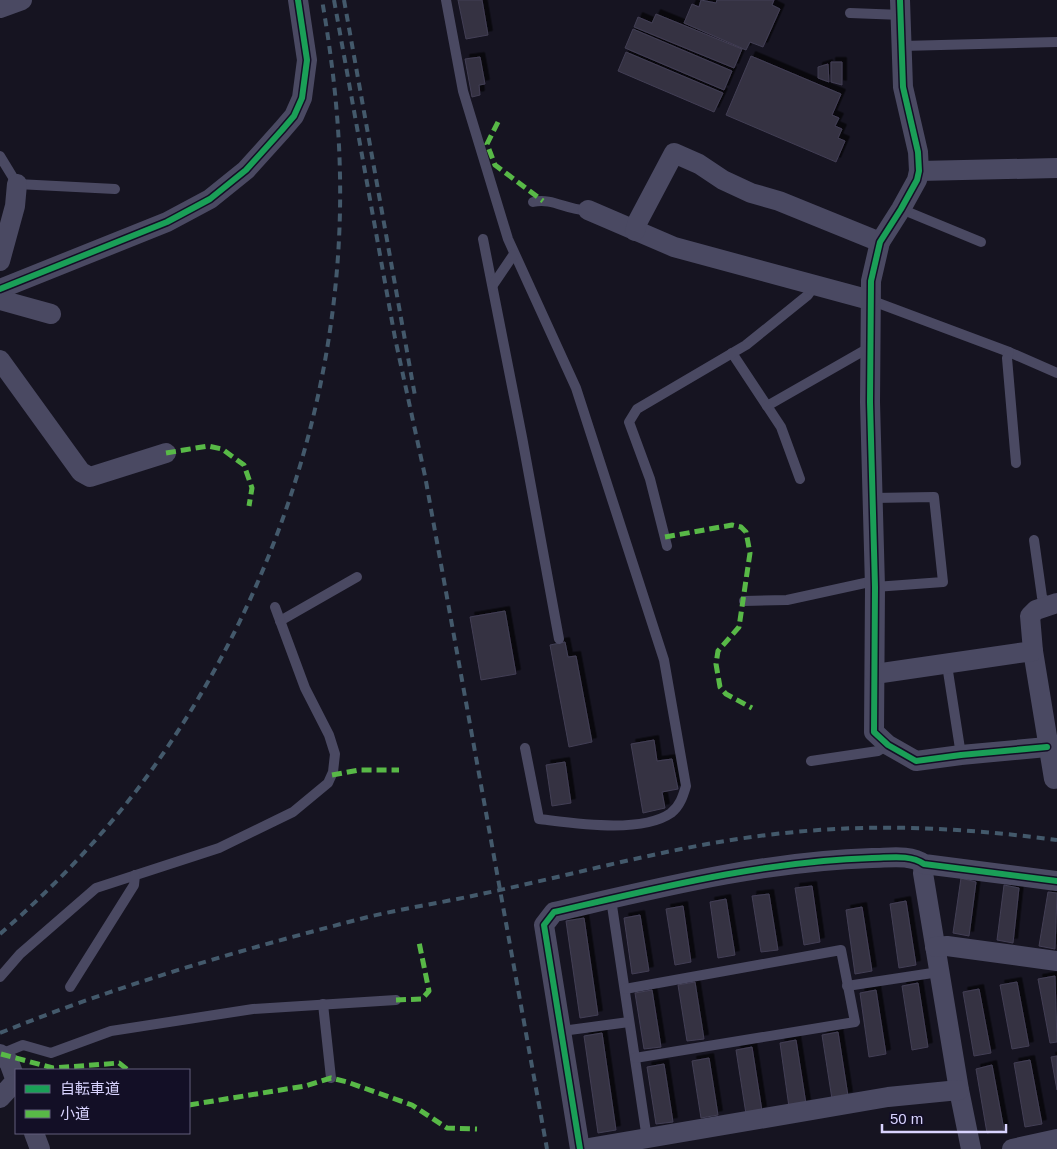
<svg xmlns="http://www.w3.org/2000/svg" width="1057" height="1149" font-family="Arial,'Noto Sans JP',sans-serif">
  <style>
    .building { fill: #343243; stroke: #433f54; filter: url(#shadow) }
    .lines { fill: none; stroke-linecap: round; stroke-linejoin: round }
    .lane { stroke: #4a4962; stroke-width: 10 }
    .street { stroke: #4a4962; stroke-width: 20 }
    .rail { stroke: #43596b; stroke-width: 4; stroke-dasharray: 8 6; stroke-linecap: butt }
    .quiet { stroke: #58b947; stroke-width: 5; stroke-dasharray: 10 5; stroke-linecap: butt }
    .cycleway-casing { stroke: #130f26; stroke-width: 9 }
    .cycleway { stroke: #1a9f57; stroke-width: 6 }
  </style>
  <defs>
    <filter id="shadow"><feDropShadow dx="4.5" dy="-4.5" stdDeviation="0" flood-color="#0009"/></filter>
  </defs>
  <rect width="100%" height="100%" fill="#161421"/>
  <g class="building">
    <path d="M458,0H482L488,35L466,39Z"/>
    <path d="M701,0L716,3L717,0H774L772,5L780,9L763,47L750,42L746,50L684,23L692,4L699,7Z"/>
    <path d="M656,14L742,49L734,68L634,27L638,17L652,23Z"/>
    <path d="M633,29L732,71L724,90L625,48Z"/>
    <path d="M626,52L723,93L714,112L618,71Z"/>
    <path d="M751,56L841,94L832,115L839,118L835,126L842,129L838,138L845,141L836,162L726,115Z"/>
    <path d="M480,57L485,84L479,85L480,95L472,97L465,59Z"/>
    <path d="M831,62H842V85L831,82Z"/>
    <path d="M828,64L829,82L818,78V67Z"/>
    <path d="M505,611L516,674L481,680L470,617Z"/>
    <path d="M565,642L568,657L576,656L592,742L569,747L550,645Z"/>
    <path d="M654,740L657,761L672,759L678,789L662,792L665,808L643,813L631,744Z"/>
    <path d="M565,762L571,803L552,806L546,765Z"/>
    <path d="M961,878L976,882L969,936L953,933Z"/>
    <path d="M1004,885L1019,888L1013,943L997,940Z"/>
    <path d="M812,886L820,942L804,945L795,888Z"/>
    <path d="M1048,892L1057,893L1055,949L1039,946Z"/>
    <path d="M769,894L778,950L761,952L752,896Z"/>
    <path d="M726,899L735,955L718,958L710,902Z"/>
    <path d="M906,901L916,965L899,968L890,904Z"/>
    <path d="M683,906L691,962L675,965L666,909Z"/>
    <path d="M862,907L872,971L855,974L846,910Z"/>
    <path d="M640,915L649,971L632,974L624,918Z"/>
    <path d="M584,918L598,1015L580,1018L566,921Z"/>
    <path d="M1055,976L1057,1042L1050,1043L1038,979Z"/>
    <path d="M695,982L704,1039L687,1041L678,985Z"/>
    <path d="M1017,982L1029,1046L1012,1049L1000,985Z"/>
    <path d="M918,983L928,1047L912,1050L902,986Z"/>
    <path d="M979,989L991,1053L974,1056L963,992Z"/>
    <path d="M652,990L661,1047L644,1049L635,993Z"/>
    <path d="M876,990L886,1054L869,1057L860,993Z"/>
    <path d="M838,1032L848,1096L832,1099L822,1035Z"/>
    <path d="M602,1033L616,1130L598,1133L584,1036Z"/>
    <path d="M796,1040L806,1104L789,1107L780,1043Z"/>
    <path d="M752,1047L762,1111L746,1114L736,1050Z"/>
    <path d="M1057,1056V1090L1051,1057Z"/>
    <path d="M709,1058L718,1115L701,1118L692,1061Z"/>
    <path d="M1030,1060L1042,1124L1025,1127L1014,1063Z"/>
    <path d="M664,1064L673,1122L656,1124L647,1067Z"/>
    <path d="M992,1065L1004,1130L987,1133L976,1069Z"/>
  </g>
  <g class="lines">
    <g class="lane">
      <path d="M446,0L463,91L508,239L576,388L664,660L686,786C683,796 680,806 671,813C641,834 573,823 539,819L525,748"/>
      <path d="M850,13L902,15"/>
      <path d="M902,46L1057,42"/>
      <path d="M0,156L17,184L115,189"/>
      <path d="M533,202C553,197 569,212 588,210"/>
      <path d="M901,209L981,242"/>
      <path d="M483,239L522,437L559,639"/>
      <path d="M493,285L514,254"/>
      <path d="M870,300L1009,352L1057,373"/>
      <path d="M1009,352L1007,358L1016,463"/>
      <path d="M732,353L781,427L800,479"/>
      <path d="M767,406L865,350L870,349"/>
      <path d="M873,498L934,497L943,582L875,587"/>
      <path d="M1034,540L1042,597L1049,605"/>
      <path d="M667,546L650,479L629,422L637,409L746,345L808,295L815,285"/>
      <path d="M744,601L787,600L874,581"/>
      <path d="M280,621L357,577"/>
      <path d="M947,665L961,755"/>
      <path d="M811,761L878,751L888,745"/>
      <path d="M611,899L647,1139"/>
      <path d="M0,977L20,954L96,888L219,848L293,812L328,783L333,772L335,754L329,735L305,688L275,607"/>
      <path d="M847,986L939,972"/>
      <path d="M70,987L134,885L135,875"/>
      <path d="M625,989L841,950L855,1022L635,1058"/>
      <path d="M323,1004L331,1078"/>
      <path d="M562,1031L629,1022"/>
      <path d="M1,1054L23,1045L51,1053L111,1031L253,1009L396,1000"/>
    </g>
    <g class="street">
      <path d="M900,0L903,87L918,152L919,171L917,180L901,209L880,242L871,281L870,402L875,587L874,732L888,745L916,761L961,755L1047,747"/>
      <path d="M0,8L22,0"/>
      <path d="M919,171L1057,168"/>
      <path d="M588,210L674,247L870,300"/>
      <path d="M635,231L638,221L674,153L699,164L723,180L751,193L779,201L880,242"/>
      <path d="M0,261L15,206L17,184"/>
      <path d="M0,289L167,222L210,199L246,170L282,130L294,116L302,98L307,60L298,0"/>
      <path d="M0,300L51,314"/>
      <path d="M0,360L81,472L90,477L166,453"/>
      <path d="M1033,651L1054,779"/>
      <path d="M875,674L1033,651L1030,616L1036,610L1057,603"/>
      <path d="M924,864L923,873L959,1090L971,1149"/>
      <path d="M935,947L947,946L1057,961"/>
      <path d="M0,1054L9,1062L16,1081"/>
      <path d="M0,1098L11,1086L16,1084"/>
      <path d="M34,1133L40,1149"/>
      <path d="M580,1149L544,925L554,912C658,888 765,861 872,858C889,858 910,854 924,864L1057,881"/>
      <path d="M583,1149L888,1097L959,1090"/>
      <path d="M1012,1149L1057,1139"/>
    </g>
    <g class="rail">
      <path d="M334,0L395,338L425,476L547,1149"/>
      <path d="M344,0L415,396"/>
      <path d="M0,934C54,887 106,833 148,775C273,602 344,389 340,176C339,116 332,58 322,0"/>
      <path d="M0,1033C118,985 240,950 364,918C404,908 446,902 486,893C586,872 684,843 785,833C877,823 966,828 1057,840"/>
    </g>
    <g class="quiet">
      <path d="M498,122L487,144L495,165L543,201"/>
      <path d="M166,453L208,446L222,449L244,465L252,488L249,506"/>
      <path d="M665,537L732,525L741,527L746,532L750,553L739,627L718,651L716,664L720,687L726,694L752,708"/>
      <path d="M332,775L359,770H399"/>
      <path d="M396,1000L422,999L429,991L419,942"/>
      <path d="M1,1054L53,1068L119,1063L128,1070"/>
      <path d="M189,1105L305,1086L331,1078L347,1082L412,1105L447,1128L477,1129"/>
    </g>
    <g class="cycleway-casing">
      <g id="cycleway">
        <path d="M900,0L903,87L918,152L919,171L917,180L901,209L880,242L871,281L870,402L875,587L874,732L888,745L916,761L961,755L1047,747"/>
        <path d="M0,289L167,222L210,199L246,170L282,130L294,116L302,98L307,60L298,0"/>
        <path d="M580,1149L544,925L554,912C658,888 765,861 872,858C889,858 910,854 924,864L1057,881"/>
      </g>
    </g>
    <use href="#cycleway" class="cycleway"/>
  </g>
  <rect x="15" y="1069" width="175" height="65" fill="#130f26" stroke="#625e7d"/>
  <rect x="25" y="1085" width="25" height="8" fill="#1a9f57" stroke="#625e7d"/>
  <text x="60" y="1094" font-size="15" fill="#d9d4ff">自転車道</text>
  <rect x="25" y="1110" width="25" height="8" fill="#58b947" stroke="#625e7d"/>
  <text x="60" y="1119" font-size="15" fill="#d9d4ff">小道</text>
  <path d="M882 1124v8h124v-8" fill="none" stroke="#d9d4ff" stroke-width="2.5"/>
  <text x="890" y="1124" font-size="15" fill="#d9d4ff" stroke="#130f26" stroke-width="4" paint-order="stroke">50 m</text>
</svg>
